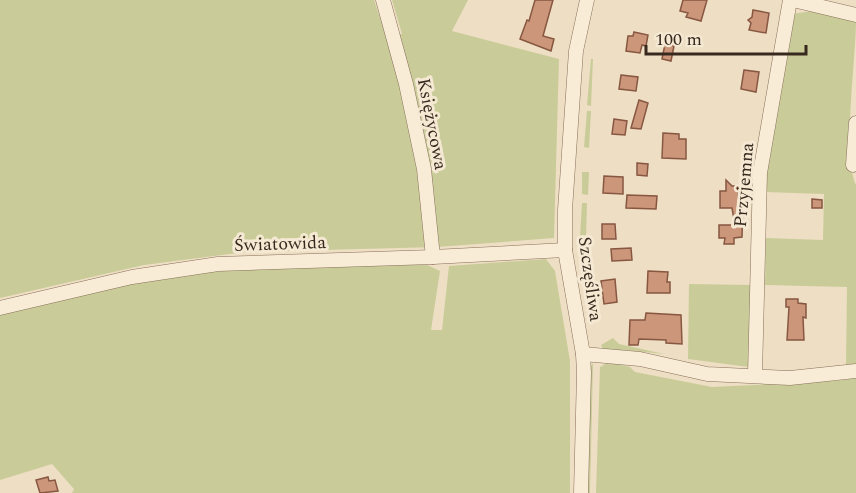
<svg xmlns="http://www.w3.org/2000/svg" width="856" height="493" font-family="Spectral,serif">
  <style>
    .green { fill: #c9cc98 }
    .building { fill: #cb967a; stroke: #875741; stroke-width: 1.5 }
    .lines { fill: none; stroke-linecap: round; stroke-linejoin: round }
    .minor-casing { stroke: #886f5a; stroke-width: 15 }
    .minor { stroke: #f8ecd7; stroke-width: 14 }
    .labels { text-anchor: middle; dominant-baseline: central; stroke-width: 6; stroke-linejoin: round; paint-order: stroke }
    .street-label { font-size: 18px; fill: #38291e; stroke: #f5e9d3 }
  </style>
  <rect width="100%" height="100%" fill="#eedec4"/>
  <g class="green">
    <path d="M0,0H374L386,36L402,34L392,0H468L452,31L559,59L554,238L437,247L245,252L144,265L0,298Z"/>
    <path d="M812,11L856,21C856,57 842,158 856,185V366L846,367L847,287L765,285L766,238L823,240L824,194L764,192L765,172L792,14Z"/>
    <path d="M591,59H593L591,106L587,105Z"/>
    <path d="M587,111H591L589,148L584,147Z"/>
    <path d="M582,172H589L588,195L582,194Z"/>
    <path d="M582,203H587L586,238L580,237Z"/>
    <path d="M546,259L555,271L570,361V493H72L74,489L52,464L0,480V315C69,298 140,279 211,272C283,265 355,265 427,265L440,271L431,330H442L449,266Z"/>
    <path d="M689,284L752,285L749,367L688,359Z"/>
    <path d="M613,338L619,344L664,354L625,350L604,351L601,345Z"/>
    <path d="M609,362L630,367L635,372L712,387L835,381L856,378V493H596L600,367Z"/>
    <path d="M593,363L590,493H586L588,370Z"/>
  </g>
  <g class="building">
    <path d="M535,0H553L543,36L554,39L551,51L520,39L527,20L529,21Z"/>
    <path d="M683,0H707L701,21L686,17L688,13L680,11Z"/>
    <path d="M753,10L769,13L766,33L749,30L751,23L748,20L752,17Z"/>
    <path d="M634,32L648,35L646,46L642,45L640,53L626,51L628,36H633Z"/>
    <path d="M665,44L674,46L671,61L662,59Z"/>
    <path d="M744,70L759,72L756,92L741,89Z"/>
    <path d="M621,75L638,77L636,91L619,89Z"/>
    <path d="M639,100L648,103L641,129L631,128Z"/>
    <path d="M614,119L627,121L625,135L612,134Z"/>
    <path d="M663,133L679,134V139H686V159L662,158Z"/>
    <path d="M637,163L648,164L647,176L637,175Z"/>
    <path d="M604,176L623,177V194L603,193Z"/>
    <path d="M726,180L732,186H738V199H743L742,237L734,238V244H724L725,238H719V225H735L732,208H720V191H726Z"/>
    <path d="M627,195L657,196L656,209L626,208Z"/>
    <path d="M812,199L822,200V208H812Z"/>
    <path d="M602,224H615L616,239H602Z"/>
    <path d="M631,248L632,260L612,261L611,249Z"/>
    <path d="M648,271L668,272L667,282H670V293H647Z"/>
    <path d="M615,279L617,302L604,304L601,281Z"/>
    <path d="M786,299H798V303L806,304V318L803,317L804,340H787L789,307H786Z"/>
    <path d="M646,313L681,315L682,344L666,343V340L639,339L638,345H629L630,320H645Z"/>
    <path d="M48,477L49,481L55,480L58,491L40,493L36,480Z"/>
  </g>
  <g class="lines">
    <g class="minor-casing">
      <g id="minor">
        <path d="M383,0L406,84L424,169L433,257"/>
        <path d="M793,0L856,15"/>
        <path d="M853,165L856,123"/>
        <path d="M0,308L132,277L218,264L433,257L565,250"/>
        <path d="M583,354L640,359L707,374L790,378L856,371"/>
        <path d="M755,375L760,173L790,0"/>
        <path d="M581,493L584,373L583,354L565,250V210L576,51L587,0"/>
      </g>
    </g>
    <use href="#minor" class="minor"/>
  </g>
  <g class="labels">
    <g class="street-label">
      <text transform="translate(432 124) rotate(79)">Księżycowa</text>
      <text transform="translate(744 185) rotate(-85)">Przyjemna</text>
      <text transform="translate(280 244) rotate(-2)">Światowida</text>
      <text transform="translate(590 279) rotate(82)">Szczęśliwa</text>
    </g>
  </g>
  <path d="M646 45v9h160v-9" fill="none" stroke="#38291e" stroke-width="3"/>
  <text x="655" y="45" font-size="18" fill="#38291e" stroke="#f5e9d3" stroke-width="4.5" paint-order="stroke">100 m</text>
</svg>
